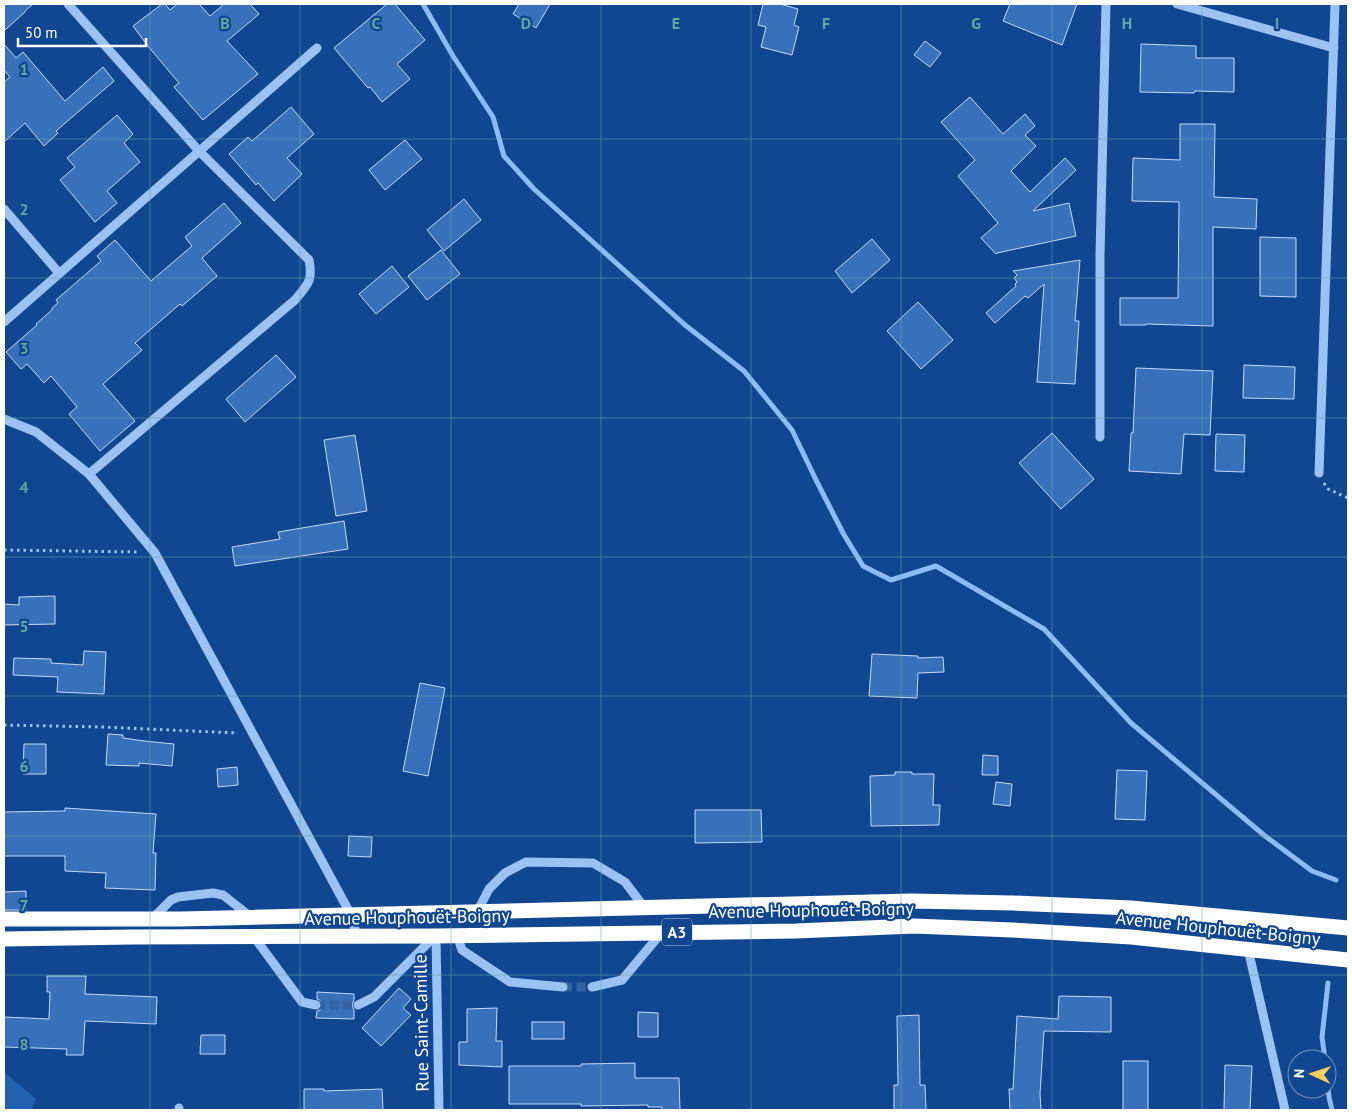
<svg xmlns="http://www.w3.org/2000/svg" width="1352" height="1114" font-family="'PT Sans',sans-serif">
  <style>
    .green { fill: #2161b0 }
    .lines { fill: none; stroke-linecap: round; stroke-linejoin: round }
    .stream { stroke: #8bbcf7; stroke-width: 5 }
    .building { fill: #3871b9; stroke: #c1dcfe }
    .minor-tunnel { stroke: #3463a1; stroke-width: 9; stroke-dasharray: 9 4.5; stroke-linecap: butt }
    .path { stroke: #9ac2f3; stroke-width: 3; stroke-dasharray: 2.5 4; stroke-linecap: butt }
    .minor { stroke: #9ac2f3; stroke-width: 9 }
    .highway { stroke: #fff; stroke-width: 15 }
    .grid { fill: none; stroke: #63a6a1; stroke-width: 1; stroke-opacity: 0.55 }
    .labels { text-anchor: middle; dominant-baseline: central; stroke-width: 4.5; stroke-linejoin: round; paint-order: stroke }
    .shield { fill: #104790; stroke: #b7c8de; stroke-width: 1 }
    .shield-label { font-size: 16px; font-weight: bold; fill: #fff }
    .street-label { font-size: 18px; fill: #fff; stroke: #104790 }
    .grid-label { font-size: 16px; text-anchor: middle; font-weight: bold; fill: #63a6a1; stroke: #104790; stroke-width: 4.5; stroke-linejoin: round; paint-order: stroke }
  </style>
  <rect width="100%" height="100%" fill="#104790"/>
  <path class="green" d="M4,1072L36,1099L31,1110H4Z"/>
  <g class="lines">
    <g class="stream">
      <path d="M423,4L453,56L493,117L504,156L534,189L685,325L744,371L792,430L816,480L843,533L863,566L891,580L936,566L1044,629L1131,723L1265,836L1312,871L1336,880"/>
      <path d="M1325,1059L1322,1037L1328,983"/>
      <path d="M1327,1082L1329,1097L1332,1110"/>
    </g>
  </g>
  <g class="building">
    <path d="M4,4H33L25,11V12L4,31Z"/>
    <path d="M162,4H165L170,10L177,4H199L210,16L224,4H250L259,14L227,41L258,74L203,120L174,87L179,83L147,45L133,26Z"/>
    <path d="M387,4H395L425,40L397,64L410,79L382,102L370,87L368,88L334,48Z"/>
    <path d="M519,4H550L536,28L513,14Z"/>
    <path d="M763,4H780L798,9L794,25L799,27L792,55L761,47L766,27L758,25Z"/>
    <path d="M1010,4H1077L1062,45L1003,21Z"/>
    <path d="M925,41L941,53L930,67L914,55Z"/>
    <path d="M4,44L16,58L23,52L65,101L103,67L114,81L56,131L58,133L44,146L25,123L4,142V82L10,77L4,70Z"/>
    <path d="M1141,44L1196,46V58H1234V92L1195,91L1194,93L1140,92Z"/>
    <path d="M970,97L1003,134L1025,114L1035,126L1025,135L1036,146L1011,171L1030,192L1065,158L1076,170L1033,211L1069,203L1076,236L997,253L996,254L981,238L998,223L958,176L975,160L941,122Z"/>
    <path d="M291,107L314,134L287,158L302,174L274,201L258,183L256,185L229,154L248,137L252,141Z"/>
    <path d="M117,115L133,134L124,143L140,162L107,191L117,203L95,222L60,180L75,167L67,158Z"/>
    <path d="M1180,124H1215L1214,197L1257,199L1256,229L1213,227V326L1146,324V325H1120V298H1178L1179,202L1132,201L1133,158L1180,160Z"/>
    <path d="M405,140L422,159L385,190L369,170Z"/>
    <path d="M464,199L481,220L444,251L427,230Z"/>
    <path d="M224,203L241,223L202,258L217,276L182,306L180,304L135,343L142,350L103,384L135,421L100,451L69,414L77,407L51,376L44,383L27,364L21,369L6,352L37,325L36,324L52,310V308L58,303L56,300L101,261L97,256L115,240L151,281L192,246L185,237Z"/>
    <path d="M1260,237L1296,238V297L1260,296Z"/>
    <path d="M872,239L890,260L852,293L835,271Z"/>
    <path d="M441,250L460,274L427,300L408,276Z"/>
    <path d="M1080,260L1075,321H1079L1075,384L1037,382L1044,284L1028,298L1025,296L995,323L986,313L1016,286L1015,284L1017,282L1014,278L1017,275L1013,271Z"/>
    <path d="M392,266L409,287L376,314L359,294Z"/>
    <path d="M918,302L953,340L921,369L887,331Z"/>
    <path d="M276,355L296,377L245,422L226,399Z"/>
    <path d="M1244,365L1295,367L1294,399L1243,398Z"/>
    <path d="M1136,368L1213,371L1210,435L1184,434L1181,474L1129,471L1131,433H1133Z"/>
    <path d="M1052,433L1094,479L1061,509L1019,463Z"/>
    <path d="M1216,434L1245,435L1244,472L1215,471Z"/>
    <path d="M355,435L367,511L336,516L324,440Z"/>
    <path d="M344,521L348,549L235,566L232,547L280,539L278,532Z"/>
    <path d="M55,596V624L4,625V604L19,605V597Z"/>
    <path d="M84,651L106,652L104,694L57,692L58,677L13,675L14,658L51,659V663L83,665Z"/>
    <path d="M872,654L918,656V658L943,657L944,672L918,673L917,698L869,696Z"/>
    <path d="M420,683L445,688L428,776L403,771Z"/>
    <path d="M108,734L123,735V738L144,741L174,744L172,766L139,763V766L106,765Z"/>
    <path d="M24,744H46V774H23Z"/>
    <path d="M983,755L998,756V775H982Z"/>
    <path d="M237,767L238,785L218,787L217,769Z"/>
    <path d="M1117,770L1147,771L1145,820L1115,819Z"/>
    <path d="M895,772H912V774H934L933,805H940L939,825L871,826L870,776L895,775Z"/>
    <path d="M996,782L1012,784L1010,806L993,804Z"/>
    <path d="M65,808L156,814L153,853H156L155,890L105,888L106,873L65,871V856H4V812L65,811Z"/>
    <path d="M695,810H761L762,842L695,843Z"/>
    <path d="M349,836L372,837L371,857L348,856Z"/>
    <path d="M26,891V910H4V892Z"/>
    <path d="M47,976H86L85,994L157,997L156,1024L85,1021L83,1055H66L67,1049L4,1047V1017L49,1019L50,992H47Z"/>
    <path d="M399,988L411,999L403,1008L411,1015L381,1046L362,1028Z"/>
    <path d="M317,992L354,994V1000L352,1005L354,1010V1019L316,1018L317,1011L320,1010L322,1006L321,1001L317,999Z"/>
    <path d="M1059,996L1111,997V1032L1044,1031L1040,1094L1041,1110H1010L1009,1089H1013L1017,1016L1058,1019Z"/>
    <path d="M497,1008L496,1041H502V1067L459,1065V1042H467V1009Z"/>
    <path d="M638,1012L658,1013V1037H638Z"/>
    <path d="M919,1015L920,1085H925L926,1110H894V1085H898L897,1016Z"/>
    <rect x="532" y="1022" width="32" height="17"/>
    <path d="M201,1035H225V1054H200Z"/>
    <rect x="1123" y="1061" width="25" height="49"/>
    <path d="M635,1063V1078H679L680,1110H662V1107H648V1105L581,1106V1104H509V1066H581V1064Z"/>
    <path d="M1225,1065L1252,1066L1250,1110H1224Z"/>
    <path d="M304,1089H324V1091L382,1089L383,1110H304Z"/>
  </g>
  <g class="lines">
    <g class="minor-tunnel">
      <path d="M563,987H592"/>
      <path d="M316,1005H358"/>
    </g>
    <g class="path">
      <path d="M1324,483L1328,489L1348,498"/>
      <path d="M4,550L139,552"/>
      <path d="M4,725L102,727L238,733"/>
    </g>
    <g class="minor">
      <path d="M68,4L199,151L309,260C313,281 308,284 295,300L89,474"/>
      <path d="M1177,4L1334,48"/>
      <path d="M4,209L59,273"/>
      <path d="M4,322L317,48"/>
      <path d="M4,419L36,432L89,474L155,553L351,915L357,936"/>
      <path d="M1100,437V255L1106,4"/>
      <path d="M1319,473L1335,4"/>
      <path d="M477,912L489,889L505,873L526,862L593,863L625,882L644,907"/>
      <path d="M152,919L171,900L178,897L213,893L223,895L251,917"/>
      <path d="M457,935L462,950L510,982L563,987"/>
      <path d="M436,936L439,1110"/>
      <path d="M254,937L302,1002L316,1005"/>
      <path d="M1248,949L1285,1110"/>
      <path d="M592,987L622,980L662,932"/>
      <path d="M358,1005L374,997L435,936"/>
      <path d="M179,1110V1108"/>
    </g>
    <g class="highway">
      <path d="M4,919H181L911,901L1013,903L1131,908L1348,928"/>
      <path d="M4,939L133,937L436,936L796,931L914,926L1012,930L1131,937L1348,960"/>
    </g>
  </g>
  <path class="grid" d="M150,4V1110M300,4V1110M451,4V1110M601,4V1110M751,4V1110M901,4V1110M1052,4V1110M1202,4V1110M4,139H1348M4,278H1348M4,418H1348M4,557H1348M4,696H1348M4,836H1348M4,975H1348"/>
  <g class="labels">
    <rect class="shield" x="662" y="918.5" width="30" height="27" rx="4"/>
    <g class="shield-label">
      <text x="677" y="932">A3</text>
    </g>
    <g class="street-label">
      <text transform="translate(811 910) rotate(-1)">Avenue Houphouët-Boigny</text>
      <text transform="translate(407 917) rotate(-1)">Avenue Houphouët-Boigny</text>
      <text transform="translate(1218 928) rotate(6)">Avenue Houphouët-Boigny</text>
      <text transform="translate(421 1023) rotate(-91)">Rue Saint-Camille</text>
    </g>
  </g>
  <g class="grid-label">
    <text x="225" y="29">B</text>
    <text x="376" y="29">C</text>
    <text x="526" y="29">D</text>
    <text x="676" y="29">E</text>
    <text x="826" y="29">F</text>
    <text x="976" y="29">G</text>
    <text x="1127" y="29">H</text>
    <text x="1277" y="29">I</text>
    <text x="24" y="75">1</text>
    <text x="24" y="215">2</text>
    <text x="24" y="354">3</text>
    <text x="24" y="493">4</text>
    <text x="24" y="632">5</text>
    <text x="24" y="772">6</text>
    <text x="24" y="911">7</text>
    <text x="24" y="1050">8</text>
  </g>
  <rect width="1352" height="1114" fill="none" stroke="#ffffff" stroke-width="10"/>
  <g transform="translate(1312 1074) rotate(273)"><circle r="24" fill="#104790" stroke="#7091bc"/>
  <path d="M0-4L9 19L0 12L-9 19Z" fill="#ffd15c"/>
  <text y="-8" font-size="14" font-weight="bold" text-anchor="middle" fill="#ffffff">N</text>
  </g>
  <path d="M18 38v8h128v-8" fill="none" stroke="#ffffff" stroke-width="2.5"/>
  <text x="25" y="38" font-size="15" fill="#ffffff" stroke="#104790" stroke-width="4" paint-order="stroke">50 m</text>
</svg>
